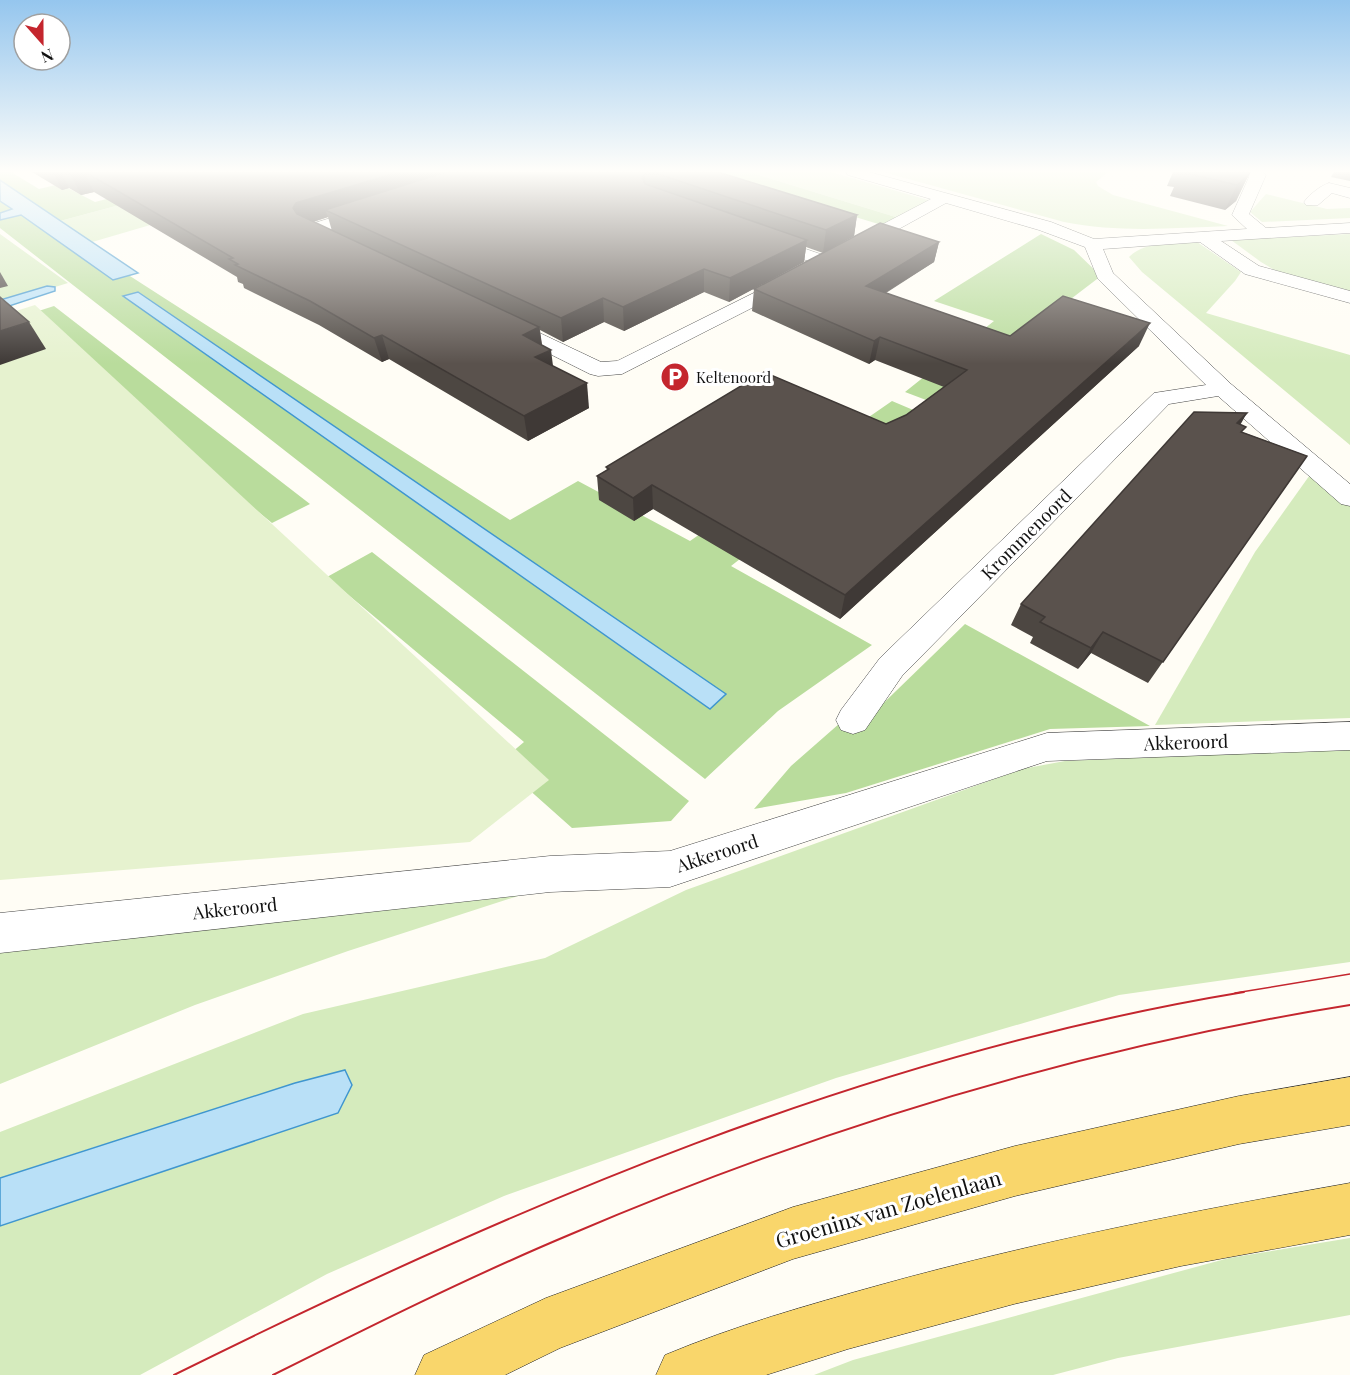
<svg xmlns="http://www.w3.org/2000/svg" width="1350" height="1375" font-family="'Playfair Display',serif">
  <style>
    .green { fill: #d5ebbd }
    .forest { fill: #b9dc9c; fill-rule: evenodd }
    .pitch { fill: #e6f2cf }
    .water { fill: #b9e0f7; stroke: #3f96cf; stroke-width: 1.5 }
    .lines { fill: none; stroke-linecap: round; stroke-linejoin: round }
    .minor-casing { stroke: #444; stroke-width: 1 }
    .major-casing { stroke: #222; stroke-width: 1 }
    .minor { fill: #fff; fill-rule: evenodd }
    .major { fill: #f9d66b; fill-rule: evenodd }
    .tram-far1 { stroke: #c4262e; stroke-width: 1.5 }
    .tram { stroke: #c4262e; stroke-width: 2 }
    .wall { fill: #4d4742; fill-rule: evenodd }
    .shaded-wall { fill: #3f3936 }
    .building { fill: #5a524d; stroke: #3f3936; stroke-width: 1.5 }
    .labels { text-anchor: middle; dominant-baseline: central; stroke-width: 6; stroke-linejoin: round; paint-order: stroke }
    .far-poi-label { font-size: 15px; fill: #111; stroke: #fff; text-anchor: start }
    .street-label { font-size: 18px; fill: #111; stroke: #fff }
    .near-street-label { font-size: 21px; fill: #111; stroke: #fff }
  </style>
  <rect width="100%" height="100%" fill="#fffdf5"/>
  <g class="green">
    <path d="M242,172H331L82,245L49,224Z"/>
    <path d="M749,172H831L928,200L923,205L899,218Z"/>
    <path d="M883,172H1108L1096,182L1098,186L1113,195L1228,226C1173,228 1119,233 1064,222Z"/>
    <path d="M1266,194L1327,209L1350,208V218L1262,222L1250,212Z"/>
    <path d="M0,234L68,283L55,287L47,286L0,300Z"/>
    <path d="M1350,234V291L1276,271L1261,262L1231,240Z"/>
    <path d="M1197,242L1241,272L1235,281L1206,313L1350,355V445L1142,272L1129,257C1146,240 1175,244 1197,242Z"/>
    <path d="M1312,472L1350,504V718L1155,725L1255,552Z"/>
    <path d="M1350,749V962L1119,995L836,1078L504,1196L327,1274L140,1375H0V1226L10,1222L101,1145L0,1178V1132L303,1014L545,958L686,890L1022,769L1065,761Z"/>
    <path d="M586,874L348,951L195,1005L0,1084V925Z"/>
    <path d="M1350,1238V1315L1118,1358L1053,1375H814L853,1360L1229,1258Z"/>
  </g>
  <g class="forest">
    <path d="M0,172H11L39,189L60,184L95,202L210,172H242L49,224L510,520L578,481L690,541L892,401L925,415L731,566L872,645L778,711L705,779L0,228ZM138,292L725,694L124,296Z"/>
    <path d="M714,172H749L899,218L885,226L710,173Z"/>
    <path d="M1041,234L1074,250L1101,276L934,403L905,392L994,321L934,301Z"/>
    <path d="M54,306L310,504L272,523L20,317Z"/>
    <path d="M372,552L689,801L671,821L572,828L499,763L524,742L327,577Z"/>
    <path d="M965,624L1150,726L1050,729L846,793L754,809L791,766L848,716L862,724Z"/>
  </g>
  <path class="pitch" d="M35,305L549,780L470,842L0,880V316Z"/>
  <g class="water">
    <path d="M0,180L138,273L113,280L21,215L0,220V213L12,209L0,201Z"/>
    <path d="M47,286L55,287V291L0,309V300Z"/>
    <path d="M138,292L726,694L710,709L123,296Z"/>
    <path d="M345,1070L352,1085L338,1113L0,1226V1178L295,1083Z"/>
  </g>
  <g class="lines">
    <g class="minor-casing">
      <g id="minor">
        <path d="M846,172H869L1051,222L1094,239L1247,229L1232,215L1249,177L1241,175L1239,172H1263L1266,175L1249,214L1266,228L1350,223V233L1221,241L1259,266L1350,291V303L1245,274L1200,242L1103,249L1113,273L1231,384L1350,484V506L1341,504L1218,396L1169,404L902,676L865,730L853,734L841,730L836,720L841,710L880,658L1154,393L1206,385L1098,279L1085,247L1039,230L946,203L857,252H845L842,248L845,244L931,199L848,175Z"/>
        <path d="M1329,183L1350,188V198L1332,193L1318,205H1306L1304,202C1310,194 1320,186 1329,183Z"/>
        <path d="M373,205L381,210L379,213L326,231L347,240L350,244L347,248H335L305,234L302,230L305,226Z"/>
        <path d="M762,234L832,258L835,262L832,266L826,267L756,243L753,239L756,235Z"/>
        <path d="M792,274L799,276L801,280L799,284L622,374L598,376L590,374L494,326L491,322L494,318H508L601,362L617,361Z"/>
        <path d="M1350,722V750L1047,761L670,887L550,892L0,953V913L550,856L670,851L1047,733Z"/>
      </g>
    </g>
    <g class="major-casing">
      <g id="major">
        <path d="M1350,1077V1125L1239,1144L1015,1196L793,1259L560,1348L505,1375H415L424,1355L546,1298L793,1207L1015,1146L1239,1096Z"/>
        <path d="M1350,1183V1235L1181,1266L1014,1304L848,1349L766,1375H656L665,1355C734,1326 808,1305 880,1285C1035,1242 1192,1211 1350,1183Z"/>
      </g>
    </g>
    <use href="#minor" class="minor"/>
    <use href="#major" class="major"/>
    <path class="tram-far1" d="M1235,993L1350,974"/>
    <g class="tram">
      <path d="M174,1375C514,1206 868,1054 1244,992"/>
      <path d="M273,1375C371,1326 469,1277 569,1235C819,1128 1081,1048 1350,1005"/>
    </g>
  </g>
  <g class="wall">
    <path d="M32,172H718L857,215L854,236L823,253L806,247L804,262L729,302L704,292L624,331L604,322L563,342L540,330L542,345L553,366L589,408L528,441L389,359L382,362L319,325L244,288L243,284L238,282L237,277L94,192L81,195L69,188L62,190ZM328,217L332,231L313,222Z"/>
    <path d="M1173,172H1250L1236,201L1225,210L1170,196L1174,187L1167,186Z"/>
    <path d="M1334,172H1350V181L1331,177Z"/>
    <path d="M939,242L934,262L886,293L1010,336L1139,346L840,619L653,509L634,521L599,500L597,476L607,470L606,467L886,424L906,415L944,387L875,360L869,364L752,311L754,289Z"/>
    <path d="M1240,425L1242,432L1307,456L1148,683L1091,653L1078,669L1030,643L1033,637L1011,625L1021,604Z"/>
  </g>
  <g class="shaded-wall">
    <path d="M53,172H61L69,188L62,190Z"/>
    <path d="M82,172H84L94,192L81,195L71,175Z"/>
    <path d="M399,172H468L325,210L328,217L303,225L293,208L296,203Z"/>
    <path d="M645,174L646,195L642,178Z"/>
    <path d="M1248,176L1236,201L1225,210L1237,185Z"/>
    <path d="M857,215L854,236L823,253L826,230Z"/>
    <path d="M807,240L804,262L729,302L730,278Z"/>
    <path d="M939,242L934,262L862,307L866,286Z"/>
    <path d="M704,269V292L624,331L623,307Z"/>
    <path d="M0,272L8,286L0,288Z"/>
    <path d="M603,298L604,322L563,342L561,318Z"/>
    <path d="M29,322L46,349L0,365V331Z"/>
    <path d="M1150,323L1139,346L840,619L845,595Z"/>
    <path d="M539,327L543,352L523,335Z"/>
    <path d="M382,335L389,359L382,362L374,338Z"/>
    <path d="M880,337L875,360L869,364L874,341Z"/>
    <path d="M551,350L554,374L535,357Z"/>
    <path d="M587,383L589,408L528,441L524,416Z"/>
    <path d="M1247,413L1235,434L1237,423Z"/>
    <path d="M652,485L653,509L634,521L633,498Z"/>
    <path d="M1103,632L1091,653L1078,669L1091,648Z"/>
  </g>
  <g class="building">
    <path d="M66,172H82L71,175Z"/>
    <path d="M85,172H399L296,203L293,208L297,214L539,327L523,335L551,350L535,357L587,383L524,416L382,335L374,338L310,301L235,265L238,264L229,259L233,258Z"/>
    <path d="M446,172H718L857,215L826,230L658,174H645L642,178L645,184L807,240L730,278L704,269L623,307L603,298L561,318L325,210Z"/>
    <path d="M1181,172H1250L1248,176L1237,185Z"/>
    <path d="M880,223L939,242L866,286L1010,336L1063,296L1150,323L845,595L652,485L633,498L597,476L609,469L606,467L764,372L886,424L906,415L967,370L880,337L874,341L754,289Z"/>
    <path d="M0,297L29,322L0,331Z"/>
    <path d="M1194,412L1247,413L1237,423L1246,427L1241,432L1307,456L1163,662L1103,632L1091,648L1040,622L1045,617L1021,604Z"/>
  </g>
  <linearGradient id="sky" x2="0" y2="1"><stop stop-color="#95c6ee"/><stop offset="0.47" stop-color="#fffefa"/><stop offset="1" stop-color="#fffefa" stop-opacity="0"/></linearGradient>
  <rect width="1350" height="364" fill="url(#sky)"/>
  <defs>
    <g id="parking-disc" transform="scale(1.5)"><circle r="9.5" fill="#c4262e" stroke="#fff"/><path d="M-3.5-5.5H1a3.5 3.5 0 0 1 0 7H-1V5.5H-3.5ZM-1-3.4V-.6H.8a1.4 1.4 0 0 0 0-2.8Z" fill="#fff"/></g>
  </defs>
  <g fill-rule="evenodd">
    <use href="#parking-disc" x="675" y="377"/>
  </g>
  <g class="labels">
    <g class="far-poi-label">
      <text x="696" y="377">Keltenoord</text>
    </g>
    <g class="street-label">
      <text transform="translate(1026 534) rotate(-45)">Krommenoord</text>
      <text transform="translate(1186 742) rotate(-2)">Akkeroord</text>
      <text transform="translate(717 853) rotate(-18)">Akkeroord</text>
      <text transform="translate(235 908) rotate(-6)">Akkeroord</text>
    </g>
    <g class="near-street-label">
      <text transform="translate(888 1208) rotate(-16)">Groeninx van Zoelenlaan</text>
    </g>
  </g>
  <g transform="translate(42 42) rotate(159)"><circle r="28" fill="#ffffff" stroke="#a0a0a0" stroke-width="1.5"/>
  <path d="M0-4.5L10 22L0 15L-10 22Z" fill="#c4262e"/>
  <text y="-9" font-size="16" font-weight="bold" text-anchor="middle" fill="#111111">N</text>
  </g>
</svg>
